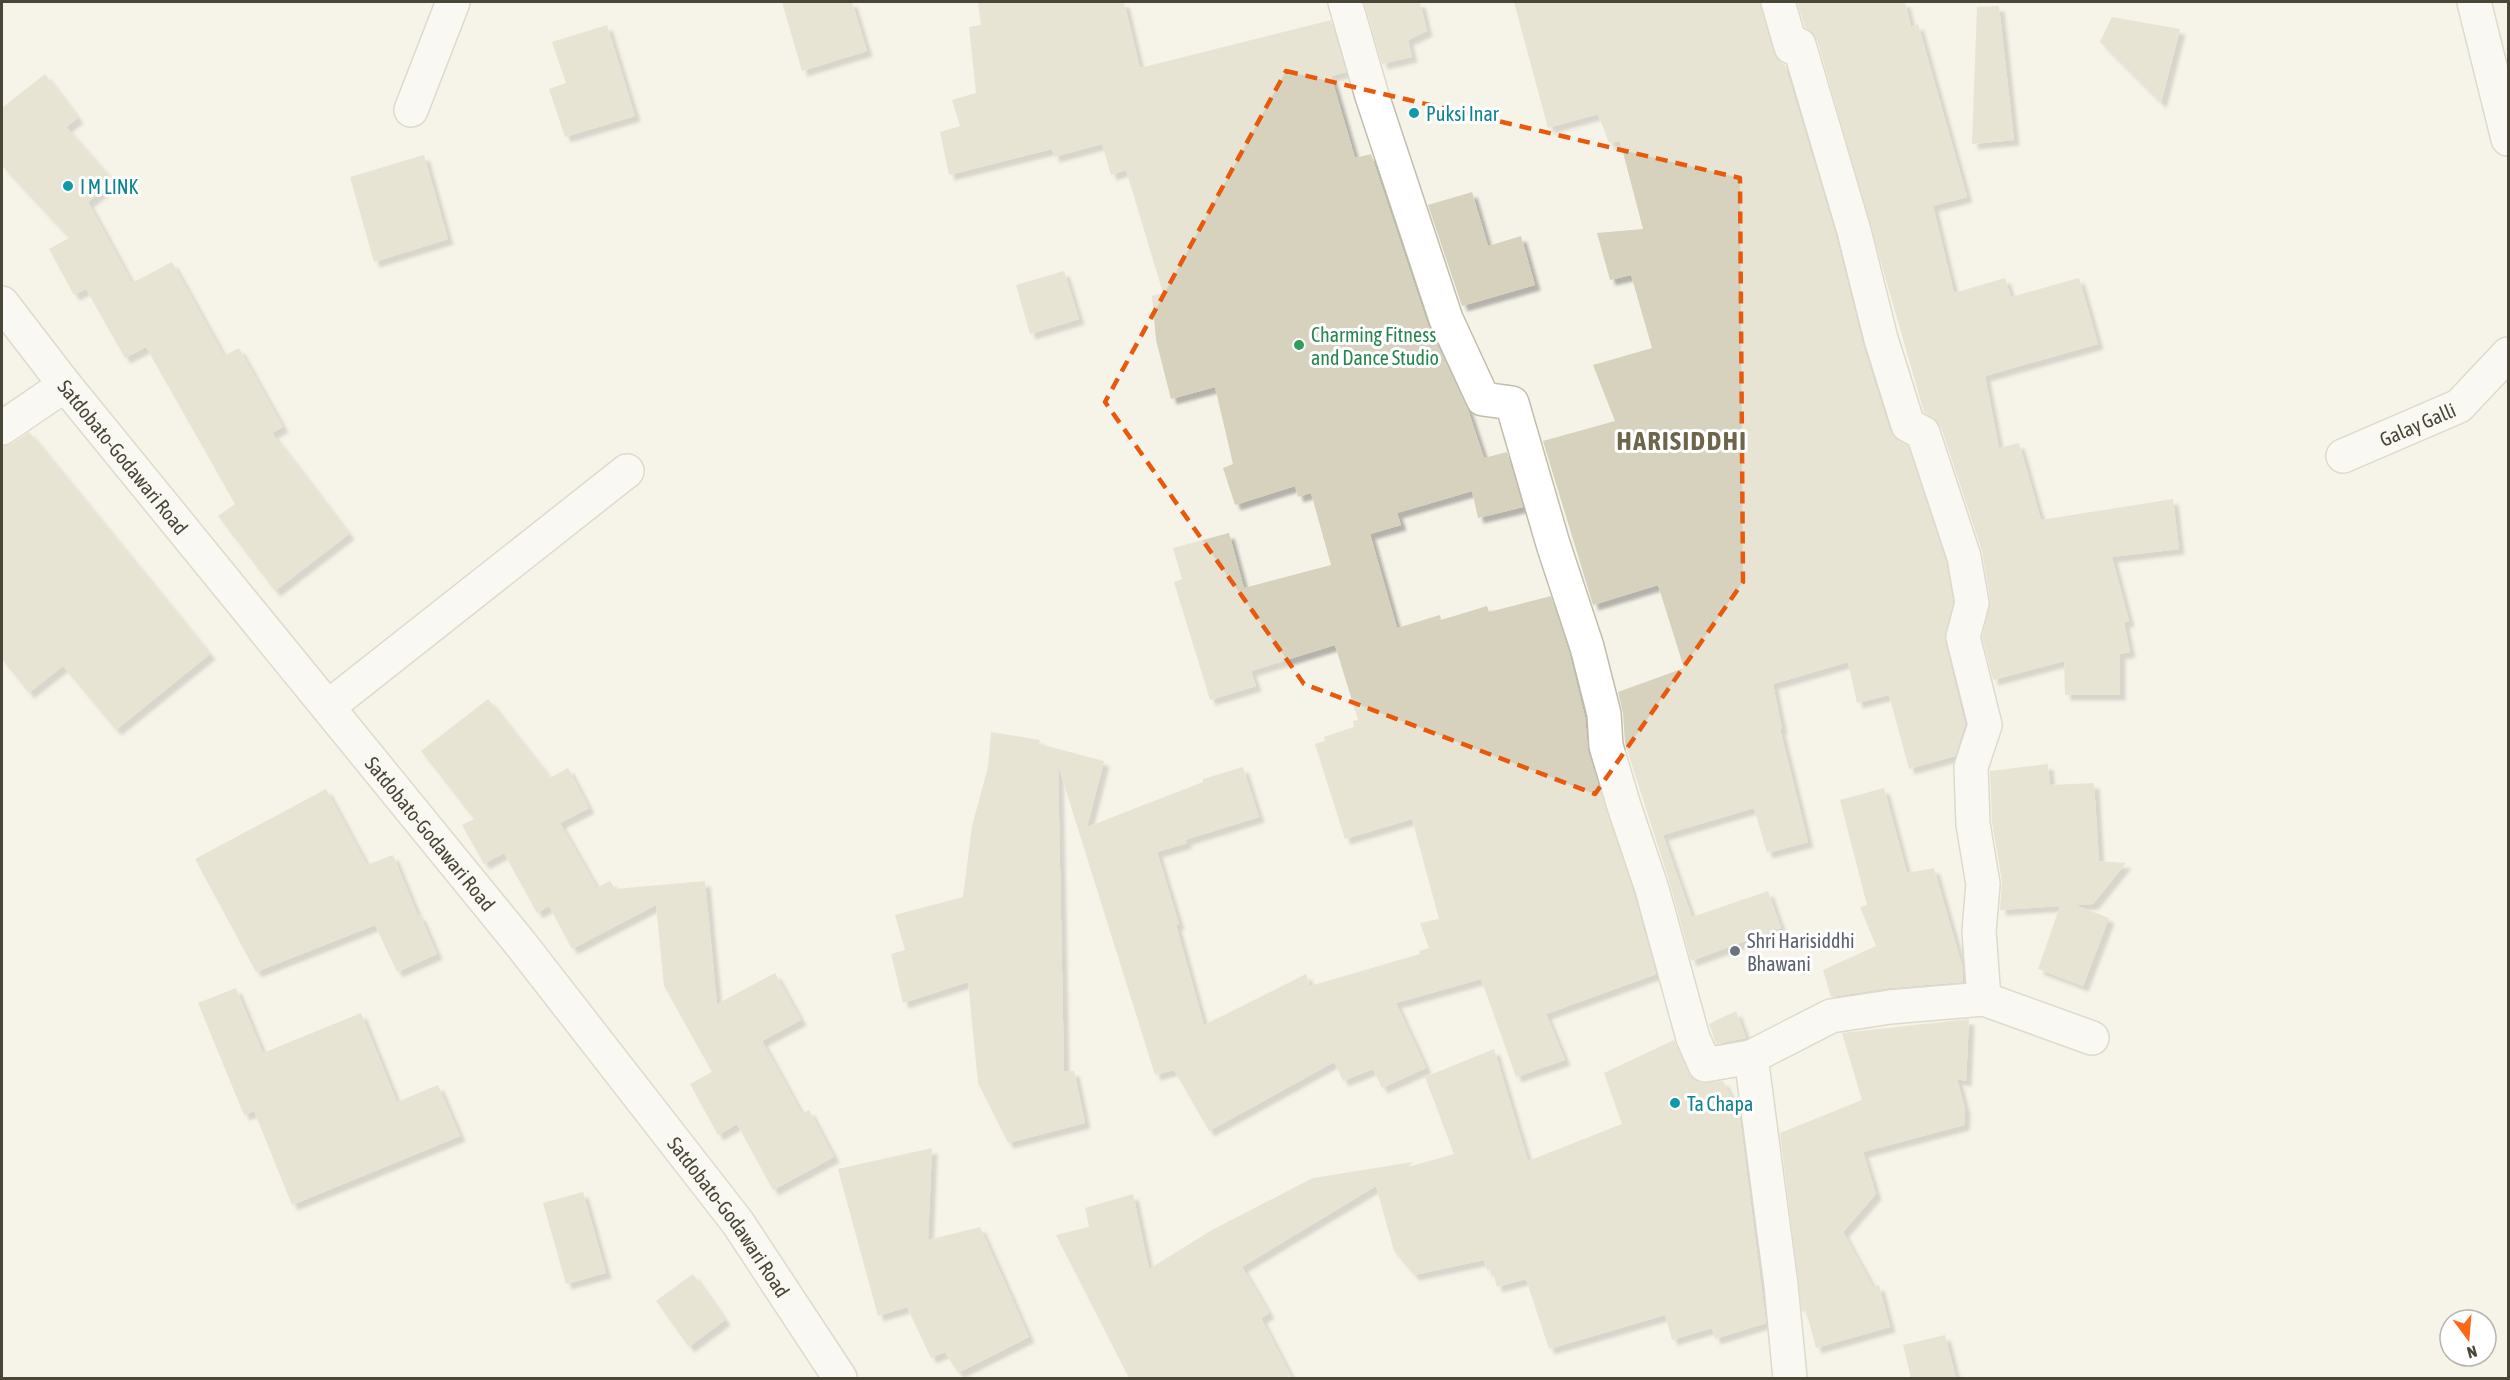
<svg xmlns="http://www.w3.org/2000/svg" width="2510" height="1380" font-family="'Asap Condensed',sans-serif">
  <style>
    .building { fill: #d7d2bd; filter: url(#shadow) }
    .lines { fill: none; stroke-linecap: round; stroke-linejoin: round }
    .minor-casing { stroke: #c1beab; stroke-width: 36 }
    .tertiary-casing { stroke: #c1beab; stroke-width: 36 }
    .minor { stroke: #fff; stroke-width: 33 }
    .tertiary { stroke: #fff; stroke-width: 33 }
    .marked { fill: none; stroke: #e8590c; stroke-width: 4.5; stroke-dasharray: 12 8; stroke-linejoin: round }
    .culture-dot { fill: #0f9aa8; stroke: #fff; stroke-width: 2 }
    .leisure-dot { fill: #2e9e5b; stroke: #fff; stroke-width: 2 }
    .worship-dot { fill: #6b7280; stroke: #fff; stroke-width: 2 }
    .labels { text-anchor: middle; dominant-baseline: central; stroke-width: 6; stroke-linejoin: round; paint-order: stroke }
    .culture-label { font-size: 20px; fill: #0d838f; stroke: #fff; text-anchor: start }
    .leisure-label { font-size: 20px; fill: #27864d; stroke: #fff; text-anchor: start }
    .street-label { font-size: 20px; fill: #494537; stroke: #fff }
    .worship-label { font-size: 20px; fill: #5b616d; stroke: #fff; text-anchor: start }
    .district-label { font-size: 26px; font-weight: bold; letter-spacing: 1.5px; fill: #6c664d; stroke: #fff }
  </style>
  <defs>
    <filter id="shadow"><feDropShadow dx="5.5" dy="5.5" stdDeviation="1.5" flood-color="#0004"/></filter>
  </defs>
  <rect width="100%" height="100%" fill="#f5f3e8"/>
  <g class="building">
    <path d="M782,2H852L867,51L802,71Z"/>
    <path d="M978,2H1124L1140,68L1331,20L1346,72L1331,76L1355,158L1371,154L1428,325L1468,410L1484,458L1507,452L1523,507L1478,518L1472,491L1397,513L1401,525L1370,534L1397,628L1440,615L1441,620L1487,606L1489,612L1551,596L1569,652L1585,717L1588,751L1634,894L1656,974L1546,1014L1565,1060L1516,1077L1481,979L1396,1003L1426,1068L1382,1088L1373,1069L1343,1081L1334,1062L1209,1131L1174,1070L1155,1075L1058,765L1064,1071H1074L1085,1123L1008,1143L978,1083L968,982L903,1003L891,954L905,950L895,915L963,897L972,826L988,767L991,732L1040,740L1039,744L1104,761L1087,827L1203,782V779L1243,767L1259,817L1185,840L1187,843L1157,852L1179,924L1176,925L1204,1025L1306,974L1310,986L1420,954L1419,951L1429,948L1420,923L1439,919L1412,819L1345,839L1315,744L1325,741L1324,737L1354,727L1353,721L1358,720L1335,645L1251,671L1256,686L1210,700L1174,582L1182,579L1173,548L1229,533L1244,588L1331,565L1311,493L1298,497L1295,486L1235,505L1223,468L1233,464L1215,387L1171,399L1156,340L1152,296L1163,293L1126,170L1111,175L1102,144L1054,157L1052,149L949,175L940,132L960,126L952,100L976,93L969,27L981,25Z"/>
    <path d="M1364,2H1420L1427,31L1408,40L1412,57L1382,64Z"/>
    <path d="M1514,2H1760L1773,52L1777,60L1785,65L1836,236L1863,345L1890,431L1899,441L1908,446L1946,562L1953,602L1945,642L1965,724L1955,756L1909,769L1889,695L1857,703L1848,662L1773,684L1782,729H1780L1808,842L1767,853L1754,808L1663,835L1692,917L1768,891L1781,928L1691,961L1670,884L1625,743L1623,713L1618,692L1684,668L1658,585L1593,605L1543,441L1615,421L1593,365L1652,348L1631,275L1610,280L1597,233L1643,229L1620,141L1609,143L1598,114L1548,128Z"/>
    <path d="M1797,2H1905L1911,27L1918,24L1967,197L1933,206L1954,293L2005,278L2011,297L2079,278L2098,344L1985,376L1999,448L2019,443L2041,520L2173,499L2179,549L2112,557L2129,621L2124,622L2130,652L2120,654V695H2065L2064,661L1993,680L1982,637L1990,600L1982,551L1941,427L1932,417L1924,412L1817,40L1812,32L1805,27Z"/>
    <path d="M1999,6L2014,140L1972,144L1977,7Z"/>
    <path d="M2112,17L2180,29L2161,103L2100,42Z"/>
    <path d="M607,25L635,116L565,137L549,89L566,83L552,42Z"/>
    <path d="M45,74L78,118L66,127L114,182L88,202L132,283L172,262L224,356L239,348L283,427L272,433L349,534L275,591L218,516L235,504L146,347L125,358L86,289L74,295L49,249L69,238L2,166V108Z"/>
    <path d="M424,155L448,239L374,262L350,177Z"/>
    <path d="M1472,192L1488,246L1521,236L1535,285L1462,306L1428,205Z"/>
    <path d="M1064,271L1079,319L1030,334L1016,285Z"/>
    <path d="M29,432L210,654L116,730L63,666L29,693L2,659V446L13,443Z"/>
    <path d="M488,699L550,778L568,768L589,808L560,823L597,888L610,881L615,889L705,881L717,1004L775,973L801,1020L762,1041L802,1114L809,1110L834,1157L773,1190L737,1124L718,1135L690,1084L712,1072L664,986L656,905L572,949L549,906L537,913L504,853L484,864L462,825L474,819L421,751Z"/>
    <path d="M2048,764L2050,785L2094,783L2099,861L2126,863L2093,904L2075,905L2109,918L2083,986L2038,969L2060,906L2000,910L2002,881L1992,822L1990,771Z"/>
    <path d="M1884,788L1907,873L1934,868L1963,969V982L1888,988L1831,997L1823,970L1876,946L1860,907L1867,905L1840,800Z"/>
    <path d="M326,789L367,865L393,855L418,916L420,915L437,954L397,972L375,925L256,972L195,859Z"/>
    <path d="M236,988L263,1053L361,1013L397,1102L438,1085L460,1136L292,1205L254,1111L244,1115L198,1003Z"/>
    <path d="M1736,1011L1746,1038L1716,1044L1709,1024Z"/>
    <path d="M1969,1019L1966,1081L1957,1079L1965,1109L1964,1125L1863,1152L1876,1194L1843,1232L1873,1287L1879,1285L1890,1327L1816,1348L1806,1311L1802,1312L1780,1133L1862,1100L1842,1033Z"/>
    <path d="M1674,1040L1692,1079L1701,1083L1723,1081L1739,1112L1766,1323L1715,1339L1712,1328L1672,1340L1665,1315L1549,1349L1526,1279L1497,1287L1492,1269L1487,1271L1484,1260L1414,1275L1394,1251L1376,1186L1242,1267L1269,1313L1261,1318L1292,1378H1129L1056,1235L1089,1227L1085,1208L1133,1194L1149,1269L1212,1230L1313,1178L1413,1162L1408,1167L1454,1154L1425,1077L1494,1049L1528,1161L1622,1124L1604,1073Z"/>
    <path d="M932,1148L928,1240L980,1227L1029,1337L958,1373L945,1352L931,1358L907,1307L878,1316L838,1169Z"/>
    <path d="M583,1192L606,1273L566,1284L543,1203Z"/>
    <path d="M693,1274L725,1320L689,1347L656,1301Z"/>
    <path d="M1945,1335L1956,1378H1911L1903,1345Z"/>
  </g>
  <g class="lines">
    <g class="minor-casing">
      <g id="minor">
        <path d="M1345,2L1372,96L1446,319L1483,399L1512,403L1553,544L1587,647L1604,714L1606,746L1624,806L1652,889L1693,1038L1705,1065L1751,1057L1781,1285L1790,1378"/>
        <path d="M1778,2L1791,47L1799,45L1854,231L1881,339L1908,425L1923,433L1964,557L1972,603L1963,637L1985,725L1971,767L1973,824L1983,884L1979,931L1984,999"/>
        <path d="M2474,2L2508,139"/>
        <path d="M411,110L453,2"/>
        <path d="M2,428L65,385"/>
        <path id="s1" d="M2343,456L2459,406L2508,354"/>
        <path d="M328,707L627,471"/>
        <path d="M1751,1057L1831,1016L1890,1007L1984,999L2092,1038"/>
      </g>
    </g>
    <g class="tertiary-casing">
      <g id="tertiary">
        <path id="s2" d="M2,303L65,385L520,943L738,1223L840,1378"/>
      </g>
    </g>
    <use href="#minor" class="minor"/>
    <use href="#tertiary" class="tertiary"/>
  </g>
  <path d="M0 0H2510V1380H0ZM1286,71L1740,178L1743,582L1595,794L1304,684L1105,402Z" fill="#f5f3e8" fill-opacity=".55" fill-rule="evenodd"/>
  <path class="marked" d="M1286,71L1740,178L1743,582L1595,794L1304,684L1105,402Z"/>
  <g class="culture-dot">
    <circle cx="1414" cy="113" r="6"/>
    <circle cx="68" cy="186" r="6"/>
    <circle cx="1675" cy="1103" r="6"/>
  </g>
  <circle class="leisure-dot" cx="1299" cy="345" r="6"/>
  <circle class="worship-dot" cx="1735" cy="951" r="6"/>
  <g class="labels">
    <g class="culture-label">
      <text x="1426" y="113">Puksi Inar</text>
      <text x="80" y="186">I M LINK</text>
      <text x="1687" y="1103">Ta Chapa</text>
    </g>
    <g class="leisure-label">
      <text x="1311" y="334">Charming Fitness<tspan x="1311" dy="23">and Dance Studio</tspan></text>
    </g>
    <g class="street-label">
      <text stroke="none"><textPath href="#s1" startOffset="81">Galay Galli</textPath></text>
      <text stroke="none"><textPath href="#s2" startOffset="196">Satdobato-Godawari Road</textPath></text>
      <text stroke="none"><textPath href="#s2" startOffset="682">Satdobato-Godawari Road</textPath></text>
      <text stroke="none"><textPath href="#s2" startOffset="1168">Satdobato-Godawari Road</textPath></text>
    </g>
    <g class="worship-label">
      <text x="1747" y="940">Shri Harisiddhi<tspan x="1747" dy="23">Bhawani</tspan></text>
    </g>
    <g class="district-label">
      <text x="1682" y="441">HARISIDDHI</text>
    </g>
  </g>
  <rect width="2510" height="1380" fill="none" stroke="#494537" stroke-width="6"/>
  <g transform="translate(2468 1338) rotate(164)"><circle r="28" fill="#ffffff" stroke="#b6b5af" stroke-width="1.5"/>
  <path d="M0-4.5L10 22L0 15L-10 22Z" fill="#ff6715"/>
  <text y="-9" font-size="16" font-weight="bold" text-anchor="middle" fill="#494537">N</text>
  </g>
</svg>
